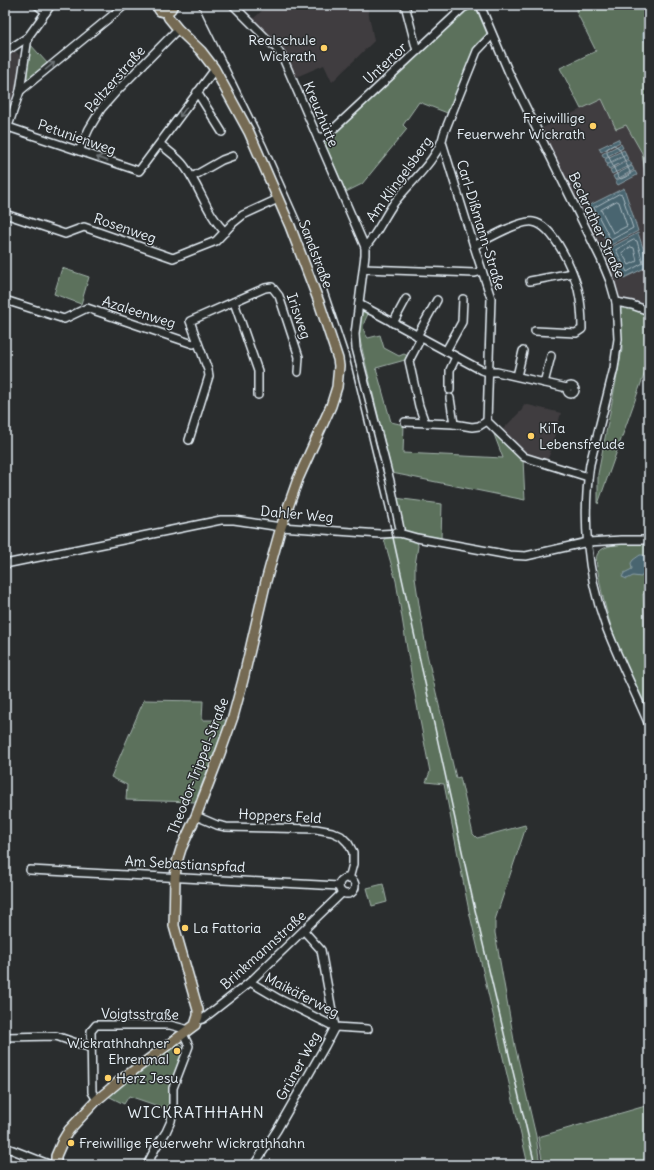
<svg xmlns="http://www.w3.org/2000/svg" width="654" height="1170" font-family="Delius,sans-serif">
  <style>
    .built { fill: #403d40 }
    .green { fill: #5b715c; stroke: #a2b1aa }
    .water { fill: #4a656f; stroke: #899da6 }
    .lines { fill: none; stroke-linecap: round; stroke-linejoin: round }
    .shore { stroke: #a9b9c1; stroke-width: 1 }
    .stream { stroke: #899da6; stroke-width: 1.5 }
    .minor-casing { stroke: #e8f1f8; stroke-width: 10 }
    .major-casing { stroke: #e8f1f8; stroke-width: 12 }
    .minor { stroke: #2a2d2e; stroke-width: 7 }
    .major { stroke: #746b52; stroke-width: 9 }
    .rail { stroke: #e8f1f8; stroke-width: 1.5 }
    .oneway { stroke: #6c7275 }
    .poi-dot { fill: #ffd166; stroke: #2a2d2e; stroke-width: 1.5 }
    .labels { text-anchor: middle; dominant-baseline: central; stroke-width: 3; stroke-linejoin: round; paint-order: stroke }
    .poi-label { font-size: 14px; fill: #e8f1f8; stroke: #2a2d2e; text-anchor: start }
    .street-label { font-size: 14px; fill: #e8f1f8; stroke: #2a2d2e }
    .quarter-label { font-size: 16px; letter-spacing: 1px; fill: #e8f1f8; stroke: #2a2d2e }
  </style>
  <rect width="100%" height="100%" fill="#2a2d2e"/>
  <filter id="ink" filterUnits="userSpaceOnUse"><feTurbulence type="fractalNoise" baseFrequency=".025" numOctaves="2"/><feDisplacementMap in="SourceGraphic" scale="8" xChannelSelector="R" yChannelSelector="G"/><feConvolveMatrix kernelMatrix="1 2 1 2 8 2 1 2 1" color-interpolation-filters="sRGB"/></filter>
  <g filter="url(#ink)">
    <g class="built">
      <path d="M268,5H367L374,41L332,82L324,65L296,77L286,54L252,20Z"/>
      <path d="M15,51L21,57L19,82L5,123V57Z"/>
      <path d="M602,99L616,129L626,125L642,153L649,197V310L618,299L540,129Z"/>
      <path d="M524,404L561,413L553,441L554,443L547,461L526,454L502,430L522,410Z"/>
      <path d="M649,593V649L645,647L643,594Z"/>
    </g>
    <g class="green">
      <path d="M475,5L487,34L476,44L450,114L419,102L403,125L407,129L362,184L346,192L324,142L463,10Z"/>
      <path d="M576,5H649V197L642,153L626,125L616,129L602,99L581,109L560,68L596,51L576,11L578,8Z"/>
      <path d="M30,44L48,64L29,80L27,79V53Z"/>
      <path d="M62,268L89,277L81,304L54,294Z"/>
      <path d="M619,300L649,312V361L598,504V474L622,350Z"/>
      <path d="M361,308L369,312C364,323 360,327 368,338L380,335L384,348L399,356L404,354L410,357L408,361L405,360L376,368L391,422L404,425L403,453L503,458L492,429L523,459L525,500L392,473L359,336Z"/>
      <path d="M395,498L442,504L441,539L403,533Z"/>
      <path d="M400,536L417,541L418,546L415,565V578L420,611L427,654L456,778L460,777L473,834L477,838L525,825L526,827L495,920V933L515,1046L536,1136L540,1165H528L469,911L444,784L426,782L430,772L412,679L396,581L384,539Z"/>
      <path d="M649,542V593L643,594L645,647L649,649V720C628,673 606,624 598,572C597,566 594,557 599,552C607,542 637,543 649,542Z"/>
      <path d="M144,700L203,701L202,720H227L195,802L126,800L127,785L111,777Z"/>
      <path d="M383,884L387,902L372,906L367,888Z"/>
      <path d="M179,1043L184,1049L170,1110L129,1096L124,1104L108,1096L119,1086L176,1044Z"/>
      <path d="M649,1105V1165H543L538,1137Z"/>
    </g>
    <g class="water">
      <path d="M646,29L649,30V46L643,39V32Z"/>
      <path d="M618,139L620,142L601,152L599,148Z"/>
      <path d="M621,144L623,148L604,158L602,154Z"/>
      <path d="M624,150L626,154L607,164L605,159Z"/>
      <path d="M626,155L628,159L609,169L607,165Z"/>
      <path d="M629,160L632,165L612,174L610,170Z"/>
      <path d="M632,166L634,170L615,180L613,176Z"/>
      <path d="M635,171L637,175L618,185L615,181Z"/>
      <path d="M624,188L638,231L609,246L588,206Z"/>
      <path d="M638,233L649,266L624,278L610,248Z"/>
      <path d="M640,555H643L648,557L646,570L641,577L633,576L627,579L622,577L624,573L632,569L631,563L633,560Z"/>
    </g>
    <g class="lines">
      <g class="shore">
        <path d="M614,145L619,148L630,172V175L621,179L618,177L607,153V149Z"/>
        <path d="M619,194L622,195L633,228L611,240L594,208Z"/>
        <path d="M617,201L619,202L627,226L613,233L601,210Z"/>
        <path d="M634,240L637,241L643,263L627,272L616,250Z"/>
        <path d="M631,247L634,248L637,261L629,265L622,253Z"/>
      </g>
      <path class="stream" d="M639,5L649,16"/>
      <g class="minor-casing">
        <g id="minor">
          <path d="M37,5L46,12"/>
          <path d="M233,5L277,49L283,58L365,247"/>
          <path d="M405,5L417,51"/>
          <path d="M480,5L509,73L601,259L610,281L616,302L618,339L614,368L590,464C582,517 587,574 605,624C618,659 635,691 649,725"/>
          <path d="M5,52L28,37"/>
          <path d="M20,91L125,5"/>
          <path d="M197,92L222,132"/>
          <path d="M8,127L139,171L215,69"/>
          <path d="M5,135L20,91L28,37L51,5"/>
          <path d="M318,139L327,135L463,8L469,5"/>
          <path d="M442,142L474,246L491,298L487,421L524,457L588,477"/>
          <path d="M160,144C168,151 179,158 185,167C200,187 207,214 225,232"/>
          <path d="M79,151L89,129L101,109L116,92L178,29"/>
          <path d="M192,177L222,160L233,156"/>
          <path d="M5,214L65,234L84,227L173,258L216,241L233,223L243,215L278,199"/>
          <path d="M474,246C487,239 520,220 533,222C554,225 573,271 578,289C581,302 582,315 582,329L576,333L535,331"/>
          <path d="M364,269L475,273L482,271"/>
          <path d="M530,281L572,273"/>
          <path d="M5,300L64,319L87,308L193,344L197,342"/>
          <path d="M234,302L258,371V395"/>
          <path d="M616,302L632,305L649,311"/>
          <path d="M359,304L481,370L489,372H497L567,388"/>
          <path d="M393,323L406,299"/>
          <path d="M417,336L437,300"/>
          <path d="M421,338L409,361L419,406L425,423"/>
          <path d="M446,351L462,322L463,299"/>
          <path d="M517,376L523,351"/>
          <path d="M544,383L551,356"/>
          <circle cx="571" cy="390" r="4"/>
          <path d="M450,390V370L456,357"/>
          <path d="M450,398L454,424"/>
          <path d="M405,422L454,424L472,427L479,426L487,421"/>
          <path d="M189,440L209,376L208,370L190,321L265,288L272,287L279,296L299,357L298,372"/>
          <path d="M399,533L400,529L390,481L356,348L355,334L365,255V247C377,234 384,217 394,203C410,182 439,159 444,133L477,51L492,35"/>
          <path d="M5,564L221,520H234L281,527L380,534L399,533L417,538L509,555L526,556L588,542L622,540H649"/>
          <path d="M196,816L217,825L226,827L316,829L332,832L341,836L348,843L353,852V864L349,879"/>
          <path d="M30,870L339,886"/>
          <circle cx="347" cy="886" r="8"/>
          <path d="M250,982L279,999L335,1027L368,1029"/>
          <path d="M198,1020L203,1019L250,982L342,893"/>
          <path d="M5,1037L56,1036L91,1048"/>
          <path d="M97,1100L92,1092L91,1031L96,1025H170L189,1030"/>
          <path d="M5,1147L51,1165L56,1164"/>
          <path d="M147,1165L156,1147L166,1132L171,1121L173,1110V1088L189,1046L183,1034"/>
          <path d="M254,1165L277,1130L325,1046L335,1027L321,950L304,931"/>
        </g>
      </g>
      <g class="major-casing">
        <g id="major">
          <path d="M156,5L160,11C166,13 171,11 173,5"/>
          <path d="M56,1165V1156L63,1140L69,1130L97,1100L122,1079L195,1025L198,1016V1010L174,926L175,877L177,862L181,849L196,816L218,759L233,717L243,680L266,581L281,527L298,479L331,406L337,387L339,366L338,359L319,302L290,226L249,132L214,68L201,51L178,29L169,18L166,12"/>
        </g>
      </g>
      <use href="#minor" class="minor"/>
      <use href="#major" class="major"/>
      <path class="rail" d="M198,5L266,144L315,254L349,356L392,533L475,910L535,1165"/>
    </g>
    <defs><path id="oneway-shaft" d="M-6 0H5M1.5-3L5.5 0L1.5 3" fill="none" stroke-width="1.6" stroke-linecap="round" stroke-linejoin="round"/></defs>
    <g class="oneway">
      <use href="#oneway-shaft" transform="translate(50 66) rotate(-39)"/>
      <use href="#oneway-shaft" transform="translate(183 112) rotate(126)"/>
      <use href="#oneway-shaft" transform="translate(102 159) rotate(-161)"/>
    </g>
  </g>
  <g class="poi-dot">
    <circle cx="324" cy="48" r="4"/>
    <circle cx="593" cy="126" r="4"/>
    <circle cx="531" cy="436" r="4"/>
    <circle cx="185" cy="928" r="4"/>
    <circle cx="177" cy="1051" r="4"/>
    <circle cx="108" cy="1078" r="4"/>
    <circle cx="71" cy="1143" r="4"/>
  </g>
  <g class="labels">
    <g class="poi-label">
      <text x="316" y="40" text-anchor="end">Realschule<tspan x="316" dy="16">Wickrath</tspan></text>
      <text x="585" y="118" text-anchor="end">Freiwillige<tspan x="585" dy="16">Feuerwehr Wickrath</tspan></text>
      <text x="539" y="428">KiTa<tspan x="539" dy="16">Lebensfreude</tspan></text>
      <text x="193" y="928">La Fattoria</text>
      <text x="169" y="1043" text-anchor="end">Wickrathhahner<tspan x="169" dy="16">Ehrenmal</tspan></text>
      <text x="116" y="1078">Herz Jesu</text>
      <text x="79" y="1143">Freiwillige Feuerwehr Wickrathhahn</text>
    </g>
    <g class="street-label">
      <text transform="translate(385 63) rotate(-43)">Untertor</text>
      <text transform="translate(115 79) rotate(-49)">Peltzerstraße</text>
      <text transform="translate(321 114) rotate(67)">Kreuzhütte</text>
      <text transform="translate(77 137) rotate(19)">Petunienweg</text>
      <text transform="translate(399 179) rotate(-54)">Am Klingelsberg</text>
      <text transform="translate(481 225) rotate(73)">Carl-Dißmann-Straße</text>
      <text transform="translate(597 225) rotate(65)">Beckrather Straße</text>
      <text transform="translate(125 228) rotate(19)">Rosenweg</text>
      <text transform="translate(316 254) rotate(69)">Sandstraße</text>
      <text transform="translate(139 312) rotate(18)">Azaleenweg</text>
      <text transform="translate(299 316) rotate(71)">Irisweg</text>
      <text transform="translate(297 514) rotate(5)">Dahler Weg</text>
      <text transform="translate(198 766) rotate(-69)">Theodor-Trippel-Straße</text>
      <text transform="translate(280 816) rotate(3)">Hoppers Feld</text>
      <text transform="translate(185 864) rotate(3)">Am Sebastianspfad</text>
      <text transform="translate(263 950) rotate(-42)">Brinkmannstraße</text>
      <text transform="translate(302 995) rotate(27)">Maikäferweg</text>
      <text transform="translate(140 1014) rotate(1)">Voigtsstraße</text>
      <text transform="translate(298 1066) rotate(-61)">Grüner Weg</text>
    </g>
    <g class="quarter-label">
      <text x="196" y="1112">WICKRATHHAHN</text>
    </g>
  </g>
  <rect width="654" height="1170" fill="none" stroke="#2a2d2e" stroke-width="20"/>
  <rect x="10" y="10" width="634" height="1150" fill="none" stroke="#e8f1f8" stroke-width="1.5" filter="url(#ink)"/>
</svg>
